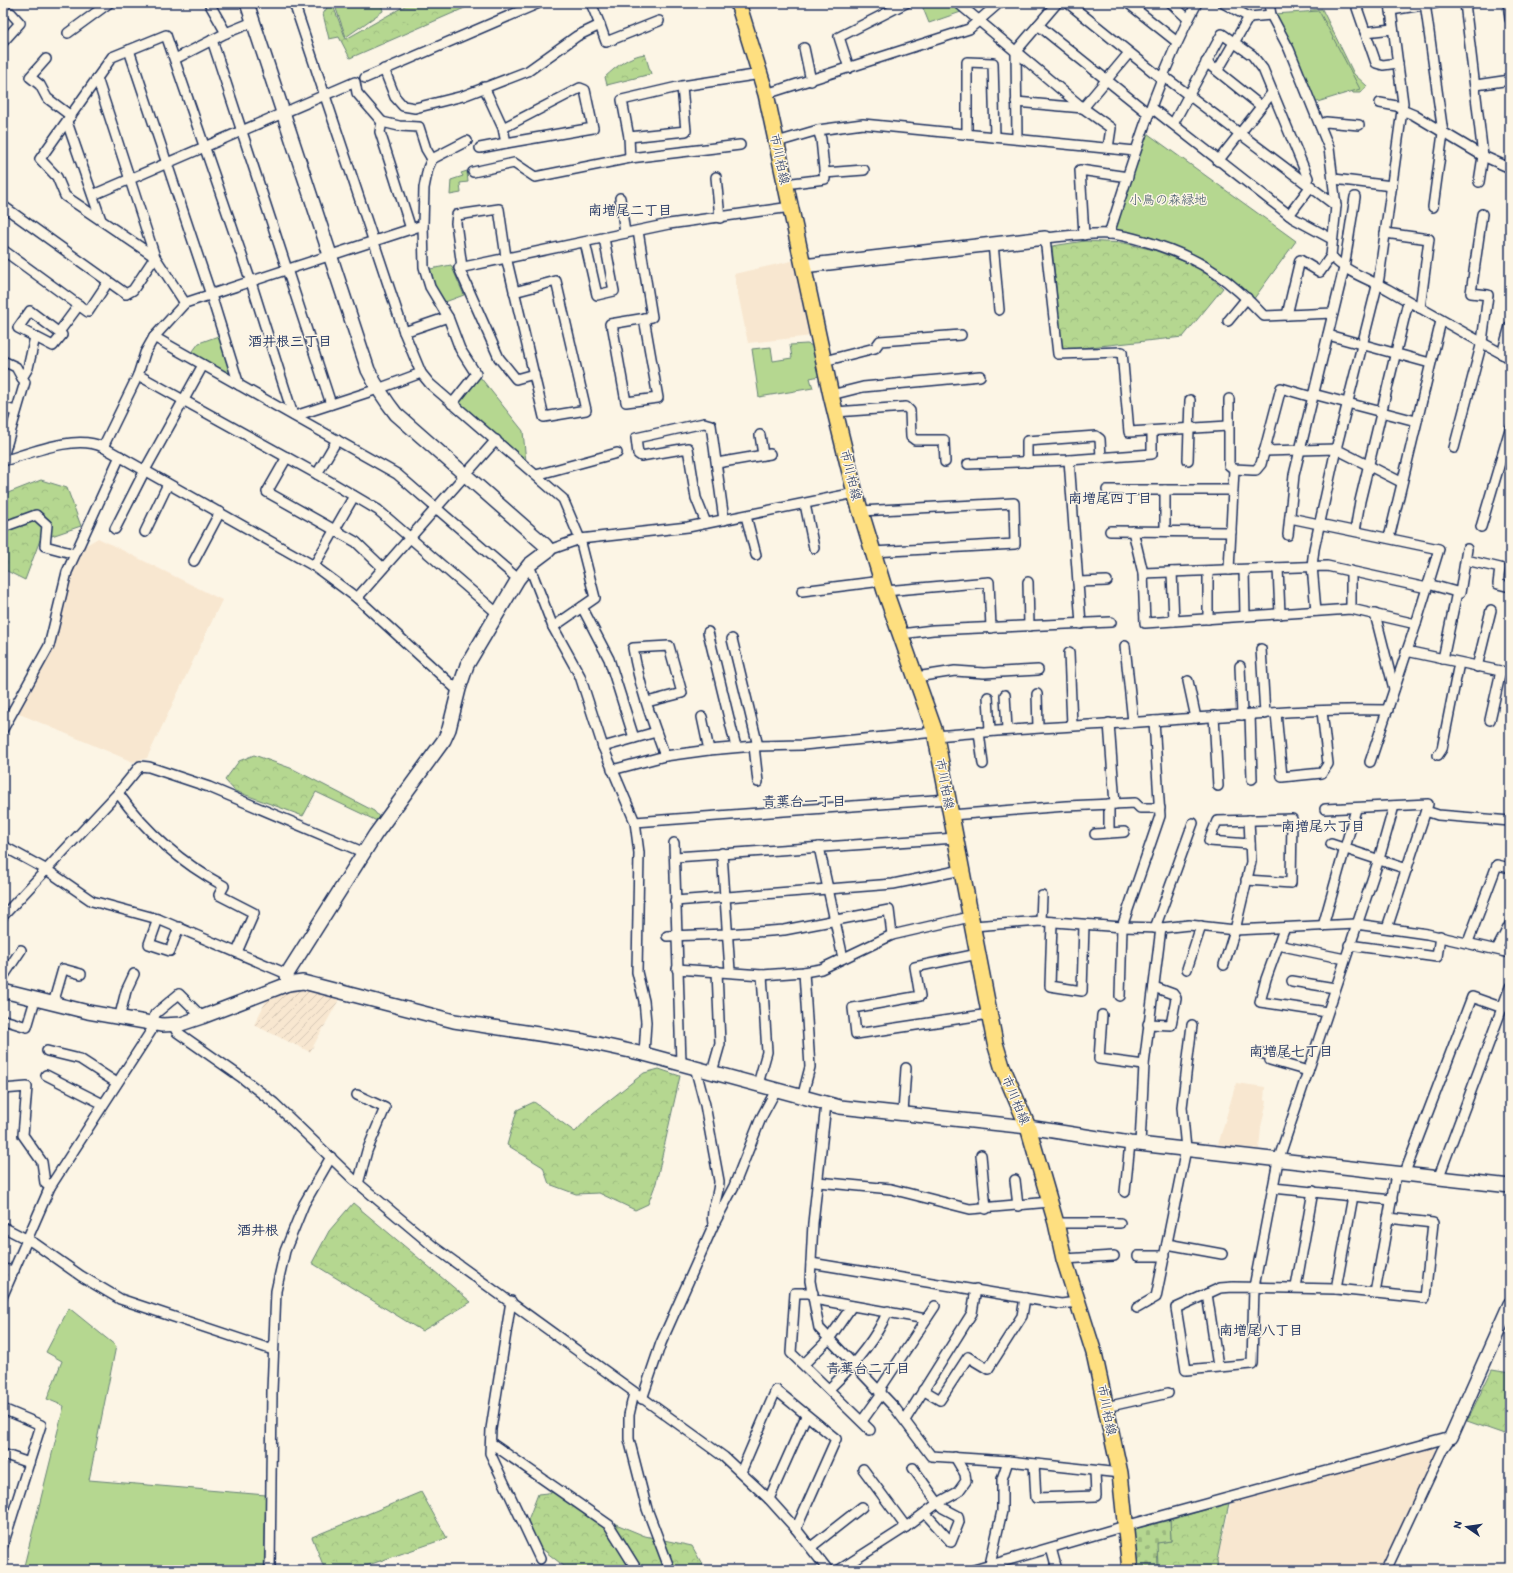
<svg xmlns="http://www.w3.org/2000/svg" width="1513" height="1573" font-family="Itim,'Klee One',sans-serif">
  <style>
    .built { fill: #f8e7d0 }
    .industrial { fill: url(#industrial-furrows) }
    .forest { fill: url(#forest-crowns); stroke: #688377 }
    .cemetery { fill: url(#cemetery-stones); stroke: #688377 }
    .park { fill: #b5d790; stroke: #688377 }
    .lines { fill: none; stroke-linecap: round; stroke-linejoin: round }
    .street-casing { stroke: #1b2f5e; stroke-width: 12 }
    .secondary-casing { stroke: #1b2f5e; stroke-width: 16 }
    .primary-casing { stroke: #1b2f5e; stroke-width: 18 }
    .street { stroke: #fcf5e5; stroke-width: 9 }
    .secondary { stroke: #fcf5e5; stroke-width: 13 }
    .primary { stroke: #fedf80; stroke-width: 15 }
    .labels { text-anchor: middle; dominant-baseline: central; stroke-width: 3; stroke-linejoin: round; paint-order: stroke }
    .street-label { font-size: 13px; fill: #1b2f5e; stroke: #fcf5e5 }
    .park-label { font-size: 13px; fill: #42596a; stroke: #fcf5e5 }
    .neighbourhood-label { font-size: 14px; font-weight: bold; fill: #1b2f5e; stroke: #fcf5e5 }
  </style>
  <defs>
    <pattern id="industrial-furrows" width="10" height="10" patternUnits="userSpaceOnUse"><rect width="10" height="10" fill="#f8e7d0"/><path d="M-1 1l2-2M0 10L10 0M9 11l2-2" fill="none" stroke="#d4c6b5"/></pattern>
    <pattern id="forest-crowns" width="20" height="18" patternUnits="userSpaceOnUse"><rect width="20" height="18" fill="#b5d790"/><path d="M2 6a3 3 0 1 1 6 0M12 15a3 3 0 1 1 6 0" fill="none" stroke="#9bb97f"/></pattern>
    <pattern id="cemetery-stones" width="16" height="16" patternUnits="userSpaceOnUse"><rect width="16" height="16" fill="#b5d790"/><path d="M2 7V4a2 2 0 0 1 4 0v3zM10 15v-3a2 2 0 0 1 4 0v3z" fill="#9bb97f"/></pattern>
  </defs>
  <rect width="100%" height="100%" fill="#fcf5e5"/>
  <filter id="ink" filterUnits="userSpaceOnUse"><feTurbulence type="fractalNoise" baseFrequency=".025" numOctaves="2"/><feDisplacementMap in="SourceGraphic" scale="8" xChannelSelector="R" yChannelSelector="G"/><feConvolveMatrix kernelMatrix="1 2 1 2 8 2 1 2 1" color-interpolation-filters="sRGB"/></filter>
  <g filter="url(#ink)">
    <g class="built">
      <path d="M796,260L812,336L748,343L734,274Z"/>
      <path d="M98,538L222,600L147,758L133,762L15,712L54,641L72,566L80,549Z"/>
      <path d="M1236,1083L1265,1087L1264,1100L1267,1101L1261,1127L1259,1149L1218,1145Z"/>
      <path d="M1432,1446L1438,1453L1383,1570H1218L1217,1560L1231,1503Z"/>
    </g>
    <path class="industrial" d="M297,988H308L341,996L310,1052L254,1025L267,999Z"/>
    <g class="forest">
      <path d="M330,3H332L346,39L410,3H476L350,58L339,37L329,39L323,14Z"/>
      <path d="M1322,9L1354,74L1367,86L1361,93H1353L1310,10Z"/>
      <path d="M645,54L651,74L607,85L605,77C617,66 629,56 645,54Z"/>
      <path d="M1085,241L1124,243L1154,250L1191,264L1207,273L1223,288L1183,337L1062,350L1052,246Z"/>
      <path d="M41,480L67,488L81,526L40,540L25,580L3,569V506L8,493Z"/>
      <path d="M254,755L293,769L374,811L379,817L377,821L316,792L303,816L235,791L225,780L239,761Z"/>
      <path d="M659,1069L680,1076L656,1183L648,1204L635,1210L599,1193L576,1194L549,1184L543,1167L507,1145L517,1110L534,1102L575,1132L593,1113L644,1073Z"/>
      <path d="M353,1203L471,1302L422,1331L312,1263L329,1231Z"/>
      <path d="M1492,1370L1510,1373V1436L1467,1421Z"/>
      <path d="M566,1491L611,1522L645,1536L692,1546L702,1564L700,1570H638L625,1565L612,1570H569L532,1541L528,1520L538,1494Z"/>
      <path d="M421,1492L447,1538L354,1570H325L312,1537Z"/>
      <path d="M1229,1503L1217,1560L1218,1570H1134L1156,1543L1171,1541L1170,1520Z"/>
    </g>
    <path class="cemetery" d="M1170,1520L1171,1541L1157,1543L1158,1567L1134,1569L1130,1530Z"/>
    <g class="park">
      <path d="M334,3H381L383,11L346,37Z"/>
      <path d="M921,3H952L961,12L929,23Z"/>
      <path d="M1319,11L1360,89L1314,103L1291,44L1274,14Z"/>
      <path d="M1144,131L1296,241L1253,300L1204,259L1156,239L1116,231L1114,227Z"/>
      <path d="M467,171L468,182L460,183L461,193L450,195L451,180L463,176L461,173Z"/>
      <path d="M451,265L464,295L445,302L434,285L430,269Z"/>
      <path d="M221,335L235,376L232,379L190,355L199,343Z"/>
      <path d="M807,344L814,346L820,376L810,378L813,388L759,397L752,349L771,347L773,361L792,358L790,345Z"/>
      <path d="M480,377L523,431L526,462L458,404L457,402Z"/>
      <path d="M69,1308L116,1346L89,1480L266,1495L264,1570H23L64,1406L47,1399L62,1361L46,1352Z"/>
    </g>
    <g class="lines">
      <g class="street-casing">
        <g id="street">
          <path d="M209,3L226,33"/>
          <path d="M294,3L404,332L421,373L430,384L563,499L580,539L595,598L553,627"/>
          <path d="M958,3L1083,108L1111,128L1108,148"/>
          <path d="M1068,3L1161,78"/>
          <path d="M1128,3L1177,42"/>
          <path d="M1171,3L1188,19"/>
          <path d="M1223,3L1249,17L1271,15"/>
          <path d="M1269,3L1271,15L1289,49L1329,148L1336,206L1331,256L1320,272L1300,260L1287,315"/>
          <path d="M1425,3L1443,133L1433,207"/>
          <path d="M1465,3L1483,156L1479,182"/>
          <path d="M1508,3L1510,19"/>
          <path d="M1357,8L1376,63L1383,65L1398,63"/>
          <path d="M1391,10L1436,3"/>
          <path d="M600,25L606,42L659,21"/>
          <path d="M1038,25L1149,114"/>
          <path d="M1365,32L1393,29"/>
          <path d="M68,33L109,3"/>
          <path d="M212,40L331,404"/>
          <path d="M3,42L20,23L11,13"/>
          <path d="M804,48L811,81"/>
          <path d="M129,50L211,295L239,385"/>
          <path d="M46,59L30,77L40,85L47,98L71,116"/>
          <path d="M175,59L226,33L253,22"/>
          <path d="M1206,62L1261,106"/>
          <path d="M849,68L839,37L906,3"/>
          <path d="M384,69L395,97L403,106L415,108L463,96L528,71L577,36L600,25L591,3"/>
          <path d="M1218,70L1249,17"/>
          <path d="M1162,75L1336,206"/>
          <path d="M365,78L539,3"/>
          <path d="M1476,85L1510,80"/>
          <path d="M682,86L686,131L629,137L622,100L682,86L761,74"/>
          <path d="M484,87L503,128L580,88L585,90L593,128L506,143L503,128"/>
          <path d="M766,94L969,29L999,3"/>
          <path d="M1016,102L1083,108L1129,53"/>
          <path d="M1380,103L1402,107"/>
          <path d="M1152,108L1293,218L1332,239"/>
          <path d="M1402,110L1414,115L1483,156L1510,168"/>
          <path d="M67,122L101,220"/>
          <path d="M382,122L399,126L419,127L426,149L432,159"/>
          <path d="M1173,124L1222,34L1252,55L1263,69L1308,178L1305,182"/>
          <path d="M1320,125L1326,122L1359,125"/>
          <path d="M967,134V62L993,63L995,137"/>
          <path d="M629,137L630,158L740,145"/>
          <path d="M1017,139L1016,51L1057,3"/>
          <path d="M777,142L818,130L863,124L1135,151"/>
          <path d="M480,148L506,143"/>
          <path d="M1218,161L1272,93"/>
          <path d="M473,172L514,163L535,177L630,158"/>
          <path d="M824,173L864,170"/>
          <path d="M716,177L720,218"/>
          <path d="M1334,179L1392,186"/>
          <path d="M785,184L825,179L821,139L818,130"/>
          <path d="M93,195L355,82L357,93L382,122L380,132L411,229"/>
          <path d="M620,198L625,233"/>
          <path d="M3,206L126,294L133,290L155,257L97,78"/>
          <path d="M1289,215L1311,186"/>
          <path d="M1385,233L1429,239L1420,308"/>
          <path d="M1109,234C1135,154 1157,77 1197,3"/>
          <path d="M1084,235L1080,170L1128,177"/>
          <path d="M585,242L597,295L614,291L604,238"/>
          <path d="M993,243L999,310"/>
          <path d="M3,250L88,312L108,282"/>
          <path d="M1331,256C1347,273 1369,279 1389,290C1429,313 1469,336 1510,358"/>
          <path d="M462,267L456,223L457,215L499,209L506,257L544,417L586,410L556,281L514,292"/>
          <path d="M185,303L155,257L65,196L57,177L40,159L112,57L166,35L251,282L293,415"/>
          <path d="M30,311L62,335L53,346L18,328Z"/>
          <path d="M1228,321L1247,298"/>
          <path d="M610,324L652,317L638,231"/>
          <path d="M612,324L626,402L658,398L644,318"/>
          <path d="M59,332L79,305"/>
          <path d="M404,332L448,317"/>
          <path d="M1328,335L1430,363"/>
          <path d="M154,337L397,474L518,579"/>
          <path d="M1502,354L1510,326"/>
          <path d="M3,361L16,367L22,378"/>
          <path d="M824,361L875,348L880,341L961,335"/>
          <path d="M534,374L516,379L499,358L459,268L669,224L791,207"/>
          <path d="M138,375L317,474L378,510L497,613"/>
          <path d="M1313,394L1416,421"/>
          <path d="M831,395L863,387L980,376"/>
          <path d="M1229,399V465L1234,469L1253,470H1256L1261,464L1281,388L1312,397"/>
          <path d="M452,404L476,374L460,349L448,317L430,287L424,267L423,225L424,188L428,168L432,159L467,141"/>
          <path d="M3,408L16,411"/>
          <path d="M835,412L906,407L910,411L911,437L915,440H944L945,462"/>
          <path d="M295,416L378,389L421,373"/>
          <path d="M1228,426L1129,432L1122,352L1058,354L1045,238C1066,236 1088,233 1109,234C1126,235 1141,240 1157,245C1203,260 1231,281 1264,316L1333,313"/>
          <path d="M760,435L763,455"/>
          <path d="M103,447L138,375L145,353L154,337L185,303L423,225"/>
          <path d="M1454,448L1482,342L1488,295L1471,293L1482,214"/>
          <path d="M1264,451L1336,449L1401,482"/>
          <path d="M3,457L25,382L22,378L28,368L35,337"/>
          <path d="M287,457L267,492L356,542L383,568"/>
          <path d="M1069,460L1081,624"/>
          <path d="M1188,460L1190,400"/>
          <path d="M3,461C31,453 75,434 103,447L314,566L357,598L454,687L459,689"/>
          <path d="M1027,462V441L1096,436L1100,439L1101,458"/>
          <path d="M717,463L770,454"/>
          <path d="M968,464L1069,460L1152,454V432"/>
          <path d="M317,474L337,440"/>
          <path d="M536,475L617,453"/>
          <path d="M1107,490H1232"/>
          <path d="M805,504L814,548"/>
          <path d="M860,511L1014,503L1015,544L873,552"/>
          <path d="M746,516L756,555"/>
          <path d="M1290,518L1439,549L1416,624L1370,762"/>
          <path d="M706,523L696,498L688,448L641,456L638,454L636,438L704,423L711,425L724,520"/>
          <path d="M3,527L36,515L47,525L45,546L75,554"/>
          <path d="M1481,527L1510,429"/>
          <path d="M115,529L145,470L203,365"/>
          <path d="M1110,531L1231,532"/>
          <path d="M1133,531L1143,573L1145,623L1351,609L1416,624"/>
          <path d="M1165,531V490"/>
          <path d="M1355,531L1360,501L1408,302"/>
          <path d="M145,532L168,484"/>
          <path d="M1288,535L1294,475L1344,268L1355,197"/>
          <path d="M1389,538L1441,321"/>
          <path d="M549,550L580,539L688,527L855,493"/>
          <path d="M1466,560L1500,568L1498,584L1510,587"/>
          <path d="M194,561L220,512"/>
          <path d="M529,565L553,627L580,676L603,747L635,822L639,853L637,972L644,1001L646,1022L644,1054"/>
          <path d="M314,566L354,496"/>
          <path d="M1278,568L1280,614"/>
          <path d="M1229,570L1234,469"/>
          <path d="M1244,570L1245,616"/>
          <path d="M1208,571V619"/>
          <path d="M1172,572L1174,621"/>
          <path d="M1143,573L1327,566L1427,588"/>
          <path d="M1028,582L1029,626"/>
          <path d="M1078,582L1107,581"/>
          <path d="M1428,584L1460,593L1467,549"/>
          <path d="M802,591L882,581"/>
          <path d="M885,591L989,582L991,628"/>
          <path d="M357,598L496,440"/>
          <path d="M582,607L609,659L634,738"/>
          <path d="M1351,609V571"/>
          <path d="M1316,611L1312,566L1314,549L1336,449L1379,278L1403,103L1390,3"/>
          <path d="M1375,614L1394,689"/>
          <path d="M708,632L736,747"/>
          <path d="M901,634L933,630L1111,622"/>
          <path d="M732,639L758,746"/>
          <path d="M1125,646L1133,722"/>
          <path d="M1261,649L1265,714"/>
          <path d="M1406,651L1510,673"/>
          <path d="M1069,653L1072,725"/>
          <path d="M1443,659L1457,592"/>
          <path d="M1240,666L1242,715"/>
          <path d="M1477,667L1491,610"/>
          <path d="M916,677L955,671L984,673L1038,670"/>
          <path d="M1188,681L1196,718"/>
          <path d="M1037,694L1038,727"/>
          <path d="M1005,695L1007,729"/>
          <path d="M988,697L990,730"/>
          <path d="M647,702L682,693L669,646L633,648C639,685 652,721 665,756"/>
          <path d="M1276,713L1282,777L1322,773L1328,764L1322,711"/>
          <path d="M1250,714L1252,779"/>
          <path d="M1214,716L1218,786"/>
          <path d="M702,717L709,750"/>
          <path d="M1490,720L1501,671"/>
          <path d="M1109,723L1115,804"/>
          <path d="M3,729L49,646L67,572L120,456"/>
          <path d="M979,732L983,764"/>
          <path d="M936,736C1008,729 1080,726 1153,721C1231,716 1310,708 1388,710"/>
          <path d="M754,746L758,782"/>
          <path d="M603,747L656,732"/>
          <path d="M1438,755L1442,749L1459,663"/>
          <path d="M612,770L665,756L709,750L754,746L803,745L935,732"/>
          <path d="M118,793C146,832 181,863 224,886L219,895L254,913L237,952"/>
          <path d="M1109,804V833"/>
          <path d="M1325,809L1428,804L1387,928"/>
          <path d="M1426,811L1438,815L1510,821"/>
          <path d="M951,815L1066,806L1135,803L1140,808H1160"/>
          <path d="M635,822L948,799"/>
          <path d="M1095,834L1124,832"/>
          <path d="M674,843L681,1063"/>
          <path d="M1331,844L1407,869"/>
          <path d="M3,846L47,870L92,901L158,919L287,974"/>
          <path d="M819,847L843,958"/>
          <path d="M722,853L730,971"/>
          <path d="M675,857L956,838"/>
          <path d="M1246,880L1291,883L1292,819L1217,821L1209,841L1250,844"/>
          <path d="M675,901L893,884L962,870"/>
          <path d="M3,916L118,793L140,766L149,767L209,787L365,853"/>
          <path d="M158,919L149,944L170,951L179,927"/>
          <path d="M1041,921L1042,896"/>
          <path d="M1052,922L1050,986L1082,991L1084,925"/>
          <path d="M973,926L1041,921L1122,927L1161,928L1189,925L1235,930L1356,924L1427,934L1510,953"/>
          <path d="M1323,926L1356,809"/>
          <path d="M1155,928L1193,823"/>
          <path d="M1284,929L1266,979L1260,1002L1327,1012"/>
          <path d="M667,936L727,934L784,930L889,910L892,935"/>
          <path d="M1468,942L1497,865L1510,868"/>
          <path d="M1278,945L1345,959"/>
          <path d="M1349,945L1437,957L1440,936"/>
          <path d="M1497,949L1510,924"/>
          <path d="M978,954L915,967L920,996L853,1008L856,1034L989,1014"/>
          <path d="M1224,965L1235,930L1251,862L1249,820"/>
          <path d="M677,969L762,975L804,972L821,969L892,935L970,917"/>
          <path d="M1187,969L1201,926"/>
          <path d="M3,977L21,950"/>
          <path d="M1292,981L1335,988"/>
          <path d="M1120,996L1122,927L1160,816L1154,721"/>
          <path d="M53,1004L63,969L81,974"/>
          <path d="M1102,1015L1099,1059L1144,1065"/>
          <path d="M119,1019L126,991L134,974"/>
          <path d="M4,1020L27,1027L35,1000"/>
          <path d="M1148,1024L1171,1025L1176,998L1173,994L1154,987"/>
          <path d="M173,1025L177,1032L241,1077L274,1103L353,1179L434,1247L724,1457L769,1499L796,1529L828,1570"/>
          <path d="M47,1051L80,1059L117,1083"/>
          <path d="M1261,1053L1271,1056L1270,1060L1308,1071"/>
          <path d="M695,1067L705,1105L719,1181C719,1196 710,1210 713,1224"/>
          <path d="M712,1072L720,1044L717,971"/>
          <path d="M46,1075L103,1104"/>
          <path d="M758,1084L767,1052L762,975"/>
          <path d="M3,1089L27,1087L23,1135L42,1162L45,1183L50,1187"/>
          <path d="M357,1095L385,1108L367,1151L358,1184"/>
          <path d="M802,1098L810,1067L804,972"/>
          <path d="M826,1104L813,1223L810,1281L819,1328L895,1408L931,1456L1008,1461L1120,1473"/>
          <path d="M903,1113L906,1068"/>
          <path d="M1140,1144L1144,1065L1161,928"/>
          <path d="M981,1155L986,1209"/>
          <path d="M1404,1175L1472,997L1503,1008"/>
          <path d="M1438,1179L1510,987"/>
          <path d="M1015,1180L1018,1206"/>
          <path d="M818,1182L891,1189L970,1209L1050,1202"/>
          <path d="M1273,1188L1392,1200"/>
          <path d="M1125,1192L1130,1143"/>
          <path d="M1388,1218L1433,1223L1425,1298L1336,1289L1233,1287L1220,1288L1176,1308L1186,1370L1252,1364L1254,1287L1278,1161L1379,859L1394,806"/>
          <path d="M1056,1223H1120"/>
          <path d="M3,1227L34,1243L81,1276L120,1299L273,1350"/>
          <path d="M1167,1244L1222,1254"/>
          <path d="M1138,1256H1165"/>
          <path d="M1064,1259L1114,1256"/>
          <path d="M811,1263L1061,1304L1077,1302"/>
          <path d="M3,1269L14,1271"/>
          <path d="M1296,1287L1313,1191"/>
          <path d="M1336,1289L1353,1196"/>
          <path d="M813,1293H795L791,1353L870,1430"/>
          <path d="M1375,1293L1396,1174"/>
          <path d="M1207,1294L1218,1366"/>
          <path d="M3,1295L50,1187L151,1031L155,1014L179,994L202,1017"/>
          <path d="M814,1299L926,1319"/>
          <path d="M511,1301L491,1429L490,1453L540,1559"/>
          <path d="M1137,1308L1156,1297L1186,1149L1182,1107L1192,1025"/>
          <path d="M804,1364L829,1339L852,1306"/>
          <path d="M829,1389C852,1367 875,1341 888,1311"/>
          <path d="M923,1390L940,1400L968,1357L988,1369L1022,1316L1025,1298"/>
          <path d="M634,1393L629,1415V1439L647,1509L670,1570"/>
          <path d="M642,1399L661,1343L713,1226L734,1186L761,1118L776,1090"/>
          <path d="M1106,1407L1168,1393"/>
          <path d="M3,1409L41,1425L3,1545"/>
          <path d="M905,1420L972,1313L976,1289"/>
          <path d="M862,1421L880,1396L882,1386L935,1306"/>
          <path d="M491,1443L609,1525L637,1570"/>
          <path d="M3,1454L29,1463"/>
          <path d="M1034,1464L1036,1498L1096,1496L1095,1471"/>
          <path d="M913,1468L938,1503L943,1508L958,1516L959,1522L951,1542L925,1513"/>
          <path d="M863,1469L906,1527"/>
          <path d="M741,1472L776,1390L836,1439L796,1529"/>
          <path d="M769,1499L806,1416"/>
          <path d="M811,1547L862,1507"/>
          <path d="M1051,1548L1057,1570"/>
          <path d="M989,1569L1002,1511V1479L1008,1461"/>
          <path d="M270,1570L272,1391L276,1291L285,1251L304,1204L331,1157"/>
          <path d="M839,1570L906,1527L938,1503L958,1492L966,1481L965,1474L955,1457"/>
          <path d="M974,1570L1125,1526L1451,1437"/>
          <path d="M1386,1570L1442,1450L1451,1437"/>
        </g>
      </g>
      <g class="secondary-casing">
        <g id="secondary">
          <path d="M247,3L368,370C376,386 385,400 396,414L545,545L549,550L529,565L518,579L467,665L459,689L449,729L444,740L375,835L287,974L288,984"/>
          <path d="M803,266L1045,238"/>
          <path d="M3,991L88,1012L162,1025L181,1024L202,1017L288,984L303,982L454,1021L584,1041L644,1054L840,1107L1028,1127L1130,1143L1510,1186"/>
          <path d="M1451,1437L1510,1304"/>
        </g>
      </g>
      <g class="primary-casing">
        <path id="primary" d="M738,3L766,94L831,395L855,493L885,591L935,732L995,1043L1002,1066L1028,1127L1056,1223L1064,1259L1094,1353L1120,1473L1130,1570"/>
      </g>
      <use href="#street" class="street"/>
      <use href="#secondary" class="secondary"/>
      <use href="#primary" class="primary"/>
    </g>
  </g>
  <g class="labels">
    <g class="street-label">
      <text transform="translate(780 159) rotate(78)">市川柏線</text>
      <text transform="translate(851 475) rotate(76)">市川柏線</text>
      <text transform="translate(945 784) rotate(79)">市川柏線</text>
      <text transform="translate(1016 1100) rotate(67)">市川柏線</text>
      <text transform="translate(1107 1410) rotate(78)">市川柏線</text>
    </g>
    <g class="park-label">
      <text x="1168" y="199">小鳥の森緑地</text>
    </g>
    <g class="neighbourhood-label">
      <text x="630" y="210">南増尾二丁目</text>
      <text x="290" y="341">酒井根三丁目</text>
      <text x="1110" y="498">南増尾四丁目</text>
      <text x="804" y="801">青葉台一丁目</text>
      <text x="1323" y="826">南増尾六丁目</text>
      <text x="1291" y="1051">南増尾七丁目</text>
      <text x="258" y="1230">酒井根</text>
      <text x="1261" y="1330">南増尾八丁目</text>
      <text x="868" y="1368">青葉台二丁目</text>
    </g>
  </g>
  <rect width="1513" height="1573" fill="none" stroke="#fcf5e5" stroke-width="16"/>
  <rect x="8" y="8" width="1497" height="1557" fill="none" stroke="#1b2f5e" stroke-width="1.5" filter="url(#ink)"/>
  <g transform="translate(1467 1527) rotate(283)" stroke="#fcf5e5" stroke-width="3" paint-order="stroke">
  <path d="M0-3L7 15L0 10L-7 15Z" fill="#1b2f5e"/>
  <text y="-6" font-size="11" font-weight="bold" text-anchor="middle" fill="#1b2f5e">N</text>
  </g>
</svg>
